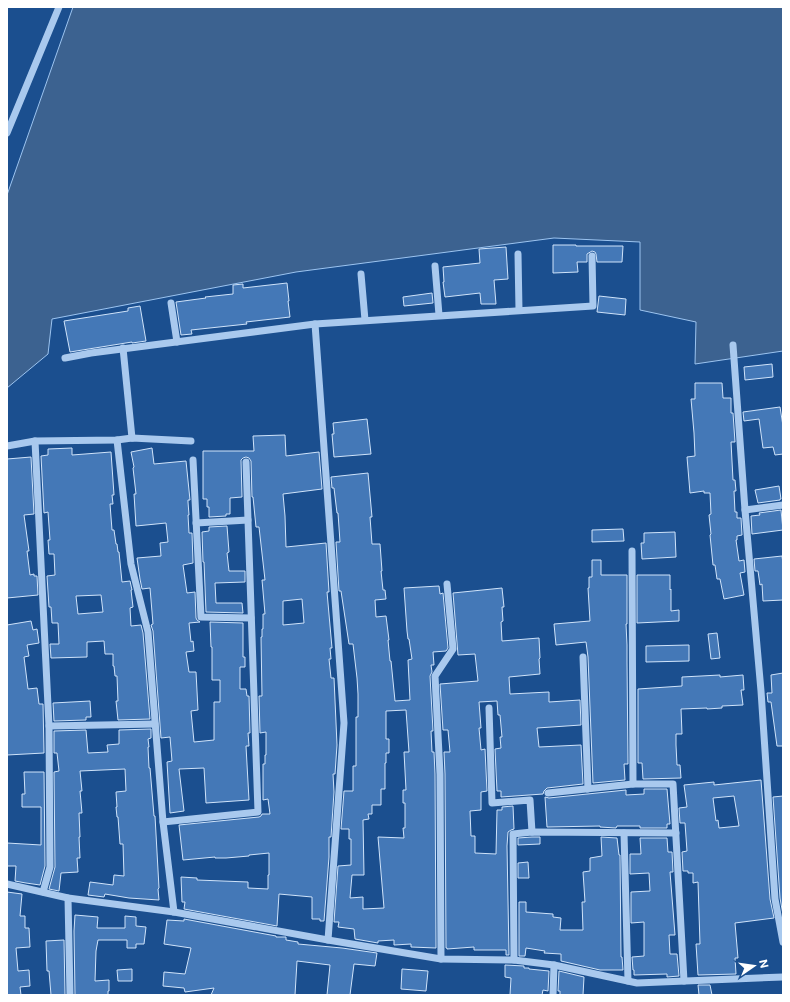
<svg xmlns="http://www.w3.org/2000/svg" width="790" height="1002" font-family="'Public Sans',sans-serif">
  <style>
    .water { fill: #3c6290; stroke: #9cc4f0 }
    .building { fill: #4478b7; stroke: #cfe3fa; fill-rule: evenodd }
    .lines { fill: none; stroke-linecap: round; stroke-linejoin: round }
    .minor { stroke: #a9c9ee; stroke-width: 7 }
  </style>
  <rect width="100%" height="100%" fill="#1b4f8f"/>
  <path class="water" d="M73,7H783V351L695,364L696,322L640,310V242L554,238L296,272L52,319L48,354L7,388V195Z"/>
  <g class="building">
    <path d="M553,245H576V246H623L622,262H597L596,254L595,252L592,251L587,254V262H577L578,272L553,273Z"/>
    <path d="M506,247L508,279L494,280L496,304H481L480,293L445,297L443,282H444L443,267L480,263L479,249Z"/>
    <path d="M287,283L289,301H288L290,317L246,322L247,324L191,330L192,334L181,335L176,302L206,298L205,297L233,294V285L243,284V288Z"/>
    <path d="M432,293L433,303L404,306L403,297Z"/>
    <path d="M599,296L626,299L625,315L597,312Z"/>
    <path d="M140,306L146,341L132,343V342L70,352L64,321L128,311V308Z"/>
    <path d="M772,364L773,377L745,380L744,367Z"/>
    <path d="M695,383H722L723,398H731V413H733L735,442H731L733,480H735L736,491H734L735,512H737V518H741L742,535L737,536V540H736L739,561L744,560L745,572L740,573L744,595L724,599L720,579H717L715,565H713L710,535L711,534L709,515L711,514L710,493H704V491L690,493L687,457L695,456L694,433L691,399H695Z"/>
    <path d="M780,407L783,426V454L775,455L773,447L763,448L759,419L744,421L743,412Z"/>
    <path d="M367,419L371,454L334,457L332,434H334L333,423Z"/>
    <path d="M285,435L286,456L319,452L322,489L283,494L285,516L286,547L326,543L329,592H327L332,648H330L331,659H329L331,678H334L337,745L335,774H333L334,792L331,837H329V857L324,921H320V919H312V897L279,894L277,926L184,909L185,902H182L181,877L197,878V880L248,882V888L268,889V875H269V853L249,855V856L226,858H215V857L183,860L179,825L259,817L261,816L262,814H270L268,799L263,800V764H265V755H266V732L260,733L259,696H262L261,637H262V629H263V614H265L262,580H265L259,527H256L253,497H252L251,461L249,458L246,457L243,458L241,460L242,497L230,498V514H226V516L209,517V507H207V499H203V451H254L253,436ZM302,599L304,623L283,625V601Z"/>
    <path d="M72,448V455L111,452L114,495H112L113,504H110L112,530H114L116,544H117L118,552H119L122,582L130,581L132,590H131L133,607L130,608L131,626L141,625L143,633L150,719L118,720L116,701H118L117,676H115L114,666H113V654H105L104,641L87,642V657L51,658L50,644H59L58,623H52L51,607H49L47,576L55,575L54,554H49L48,540H50L48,512L44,513L41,456L48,455V449ZM101,595L103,612L78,614L76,596Z"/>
    <path d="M152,448L154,464L186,461L190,500H188V502L189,515H188L189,533H192L193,563L183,565L187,593L195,592L196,618L197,620L200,622L189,623L191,642L193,641L194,651L186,652L189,672H196L198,710L191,711L194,742L214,740V702H220V680H212V647H211L210,622L243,623V657H245V667H240V689H246L247,696H249L250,733H248L249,746H246L249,800L206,803L204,768L179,769L184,811L170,813L167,762L172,761L170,737L161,738L153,631L151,625L153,624L150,588L142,589L140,579L137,558L161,556L160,543L168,542L166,523L136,526L134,494H136L133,468L134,467L131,452Z"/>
    <path d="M31,457L34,514L24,515L29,551H27L30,575L34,574V576H37L38,595L7,598V459Z"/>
    <path d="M368,473L372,517H370L372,544H380L382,571H381L383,590H385L386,599L375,600L376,617L386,616L389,640H388L390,661H391L395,701L410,700L408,660L412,659L409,639H408L407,631L404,588L439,586L440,594L443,593L448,648L446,651L433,652L434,665H431L432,672L430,676L433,731H431L432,752H434L435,774L436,948L411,947V944L394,945V940L378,941V943L355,939L354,929L338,927L339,922H334L338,866L351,865V839H349V829H341L344,791H353V766H356V717H358V694L357,678L353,644H349L341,591H339L336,542H340L338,513H337L334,488H332L331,477ZM406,710L409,752H404L406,790H403V803H405V828H403L404,838L378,837L384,908L363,909V897L350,898L352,875H364L363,820L369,819L368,814H372V805H381V789H385V763H386V753H389V739H386V711Z"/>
    <path d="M779,486L781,499H780V500L758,503L755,490Z"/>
    <path d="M781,510L783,530L752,534L751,516L760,515L759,513Z"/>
    <path d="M227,526L229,552L227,553L229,571H245V582L215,583L216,603H242L243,613L206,612L204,562H203L202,532L209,531V527Z"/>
    <path d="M623,529L624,541L592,542V530Z"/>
    <path d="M675,532L676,557L642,559L641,543H644V533Z"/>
    <path d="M782,556L783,563V600L763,601L762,584L760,585L758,571H755L754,559Z"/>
    <path d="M592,560H601V575H627V624H626L627,645V662L628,764H624L625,780L593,783L588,657L586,642L556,645L554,624L590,621L588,588H589V577H592Z"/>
    <path d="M637,575H670V590L671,589V611L679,610V621L637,623Z"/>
    <path d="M502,588L504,607H502L503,621L501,622L502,641L539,638L540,658L539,659L540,674L509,677L510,694L549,692V702L580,700L581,725L537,728L539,747L581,745L583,784L547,788L544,791L543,794L501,797V791H497L495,749L501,748L500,737H502L500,715H498L497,701L479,702L481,728H479L481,750L485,749L487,791L481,792V810L470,811L471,836H475V853L496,854L497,810H502V807L513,806L514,829L511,830L508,832L507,846L509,955H506V950H474V947L447,949V948H446L445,774L444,752H450L448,730H443L440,684L478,681L475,654L458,655L453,593Z"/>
    <path d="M31,621L33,630L37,629L39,643L27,645L29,656L24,657L28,689L37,688L39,704H43L44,753L7,755V625Z"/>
    <path d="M717,633L720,658L711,659L708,634Z"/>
    <path d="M689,645V661L646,662V646Z"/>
    <path d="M783,673V746H777L771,702H768L767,693H772L771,675Z"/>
    <path d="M720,675V677L743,675L744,690H741L743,705L722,706V708L707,709V708L681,709L682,734H676V745L677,765H680L681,778L643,779L642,763H638V689L682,686V677Z"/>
    <path d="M90,701L91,717H86V720L54,721L53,703Z"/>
    <path d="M151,729V738L148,739L149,747H148L149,768H150L154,816H155L159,888L158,889L159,900L129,898L105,894L104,897L88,895L90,882L113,885L114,875L124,876L123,844H120L118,817H117L116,807H117L116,792L126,791L125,769L80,771L82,791H80L82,813H79L80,837H79L80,858H77L78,872L61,873L59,891L49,889L55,867L54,772L59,771L57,753H54V731L86,730L88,753L108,752L107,745L119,744V730Z"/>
    <path d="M24,772H44L45,866L40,885L26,883L15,881L16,866H7V843L41,845V807H22V794H25Z"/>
    <path d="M761,780L770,899L774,918L735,923L738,958H735L736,974L698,975L696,944H700L698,882L693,883V873H688V871H683L682,852L687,851L685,823H680L679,808L687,807L684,785L714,782V785ZM734,796L739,826L719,828L718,820L716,821L713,798Z"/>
    <path d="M644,789H667L670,824H667V828H640V826H617L616,828L600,827V826L547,827L545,797L549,798L626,790V795L644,794Z"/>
    <path d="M783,796V915L780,898L773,797Z"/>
    <path d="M532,837H540V844L518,845V838Z"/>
    <path d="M601,837L617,838L619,855H620L621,957H622L623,970H600L561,961V954L544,953L545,951L526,948L525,956H519V902H526V912L553,914V917L561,918L560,930H583L582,902H585L583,872L590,871V858L602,856Z"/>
    <path d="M640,838H667L668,852H672L673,872H670L675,935H669L670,954H677L679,976L667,977V974L634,975V970H633L632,957L644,956V922L631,923V892L650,891L649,873L630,874V854H641Z"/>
    <path d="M528,862L529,878H518V863Z"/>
    <path d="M7,892L22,894L20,916H25V928H29L30,947L16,948L18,971L29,970L30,986L20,987L21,995H7Z"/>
    <path d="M75,915L98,917L97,928H125V916L136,917V926L146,927L144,944H136V948H127V940H98L96,951L95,981L109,980V991H108V995H75L74,931Z"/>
    <path d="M184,919L276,936V937H286V940L298,942V944L342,948L377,953L375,966L354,964L350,995H327L330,965L297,961L295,995H211L214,988L185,992L184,988L163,986L164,972L185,974L191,948L164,944L167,920L184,921Z"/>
    <path d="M64,940L65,995H51L49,971H47L46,941Z"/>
    <path d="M505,965L524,966V968H529V969L549,971L548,991L543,990L542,995H510L511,978L505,977Z"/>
    <path d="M132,969V981H118L117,970Z"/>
    <path d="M402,969L428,971L426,991L401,989Z"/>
    <path d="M559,971L584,977L583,995H560V991H558Z"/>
    <path d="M698,985H710L712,995H699Z"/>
  </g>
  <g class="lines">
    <g class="minor">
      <path d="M7,133L59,7"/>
      <path d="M518,254L519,310"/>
      <path d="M435,266L439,315"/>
      <path d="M361,274L365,320"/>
      <path d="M171,303L177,342"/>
      <path d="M315,324L344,723L328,940"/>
      <path d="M733,345L745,510L761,691L775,899L783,942"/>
      <path d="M123,348L132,438"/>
      <path d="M65,358L91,353L315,324L593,306L592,256"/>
      <path d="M117,440L131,564L148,632L163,822L174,912"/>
      <path d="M35,441L49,726L50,867L43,892"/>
      <path d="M7,446L35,441L117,440L132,438L191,441"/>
      <path d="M193,460L201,617L251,618"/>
      <path d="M745,510L783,505"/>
      <path d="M196,523L248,520"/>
      <path d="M632,551L633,784"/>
      <path d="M583,657L588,789"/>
      <path d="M489,708L492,803L530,800L532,832"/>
      <path d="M49,726L155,724"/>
      <path d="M548,793L633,784H673L684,981"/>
      <path d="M163,822L258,812L246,462"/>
      <path d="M624,833L628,981"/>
      <path d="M7,884L68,898L174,912L328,940L441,959L514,960L554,965L637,983L783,977"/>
      <path d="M68,898L70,995"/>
      <path d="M441,959L440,774L435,676L453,649L447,584"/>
      <path d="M514,960L513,834L532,832L676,833"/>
      <path d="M553,995L554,965"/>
    </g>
  </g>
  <rect width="790" height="1002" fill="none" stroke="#ffffff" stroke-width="16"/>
  <g transform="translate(754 966) rotate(77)" stroke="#1b4f8f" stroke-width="3" paint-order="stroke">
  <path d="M0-3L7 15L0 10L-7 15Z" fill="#ffffff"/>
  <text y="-6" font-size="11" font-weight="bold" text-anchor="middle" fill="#ffffff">N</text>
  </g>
</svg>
